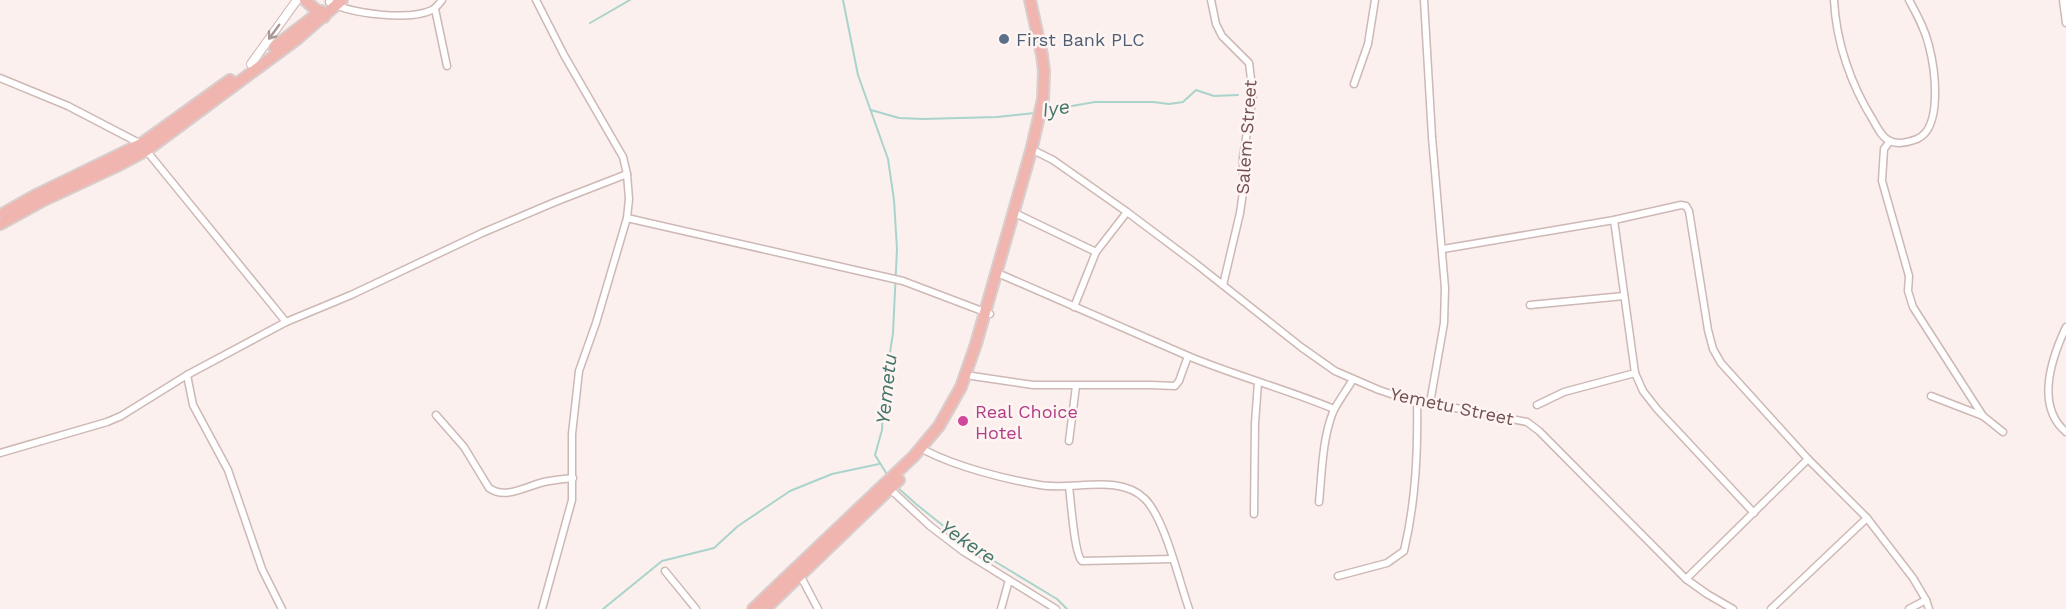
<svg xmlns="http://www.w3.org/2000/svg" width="2066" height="609" font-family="'Work Sans',sans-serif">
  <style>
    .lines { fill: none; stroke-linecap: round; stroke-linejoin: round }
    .stream { stroke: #aad4cb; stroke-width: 2 }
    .minor-casing { stroke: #ceb8b5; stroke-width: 9 }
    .tertiary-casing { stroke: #ceb8b5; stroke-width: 10 }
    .trunk-casing { stroke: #d8cece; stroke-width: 14 }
    .minor { stroke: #fff; stroke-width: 6 }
    .tertiary { stroke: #fff; stroke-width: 8 }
    .trunk { stroke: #f0b5af; stroke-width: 10 }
    .oneway { stroke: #ac9797 }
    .service-dot { fill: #5c6f8a; stroke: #fef5f3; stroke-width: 2 }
    .hotel-dot { fill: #d1479c; stroke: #fef5f3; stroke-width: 2 }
    .labels { text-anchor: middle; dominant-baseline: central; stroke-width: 5; stroke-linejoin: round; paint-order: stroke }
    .service-label { font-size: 18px; fill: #4e5e75; stroke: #fef5f3; text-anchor: start }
    .street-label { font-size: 18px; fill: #745151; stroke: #fef5f3 }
    .hotel-label { font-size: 18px; fill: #b23c85; stroke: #fef5f3; text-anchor: start }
    .water-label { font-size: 20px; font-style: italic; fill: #46776d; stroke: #fef5f3 }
  </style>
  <rect width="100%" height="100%" fill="#fbf0ed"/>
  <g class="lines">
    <g class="stream">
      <path d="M843,0L858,75L888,159L894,200L897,249L893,333L884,391L882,430L875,455L888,476"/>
      <path d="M590,23L630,0"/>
      <path d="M871,110L899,118L923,119L997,117L1035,113"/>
      <path d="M1043,111L1095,102H1153L1169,104L1183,102L1196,90L1214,96L1238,95"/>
      <path d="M897,487L916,504L966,544L1057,599L1067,609"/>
      <path d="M603,609L662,561L714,548L738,526L790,491L832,474L879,464"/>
    </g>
    <g class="minor-casing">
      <g id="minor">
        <path d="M536,0L564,55L623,157L627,174L629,199L627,218L596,323L579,371L572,434V500L542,609"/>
        <path d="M1211,0L1216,24L1222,36L1249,63L1253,95L1243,157V192L1240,213L1223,285"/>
        <path d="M1424,0L1432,137L1445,288L1444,323L1430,403"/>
        <path d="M1834,0C1836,42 1851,85 1873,120C1877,127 1882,138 1890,141C1898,145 1909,142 1917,139C1943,128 1935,69 1929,46C1925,29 1917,15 1909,0"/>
        <path d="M2063,0L2066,23"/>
        <path d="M329,2C352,14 409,21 432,10C436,8 439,4 442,0"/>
        <path d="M435,9L447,66"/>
        <path d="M0,78L68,106L141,144L286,322"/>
        <path d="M1354,84L1368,44L1375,0"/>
        <path d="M1890,141L1884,149L1882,181L1909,276L1908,291L1913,307L1983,416"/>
        <path d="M1031,151L1037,152L1053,160L1127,212L1195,263L1301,347L1335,371L1379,390L1403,398H1417L1430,403L1527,422L1539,431L1686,579L1707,594L1733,609"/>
        <path d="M1019,215L1096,252"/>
        <path d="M627,218L903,281L990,314"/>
        <path d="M1614,220L1635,373L1643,391L1657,409L1754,513"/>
        <path d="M1443,249L1614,220L1681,205L1686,206L1689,211L1708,330L1713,349L1721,363L1808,459L1867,518L1913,578L1926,600L1929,609"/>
        <path d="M1002,275L1188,356"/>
        <path d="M1530,305L1624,296"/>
        <path d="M1074,307L1096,252L1127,212"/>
        <path d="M2066,327C2052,357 2035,406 2066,432"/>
        <path d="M187,375L193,405L228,470L262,569L282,609"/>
        <path d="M972,376L1033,385H1151L1175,386L1179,381L1188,356C1236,376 1286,389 1334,409"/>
        <path d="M1931,396L1983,416L2003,432"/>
        <path d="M1537,405L1564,392L1635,373"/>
        <path d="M436,415L464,447L489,488C506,500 526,486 544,482C553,480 563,479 573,478"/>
        <path d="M1069,441L1076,386"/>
        <path d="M926,451C958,467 1004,479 1040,485C1072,491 1119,473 1145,499C1165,519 1179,581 1189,609"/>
        <path d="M0,453L107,422L121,416L187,375L286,322L351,295L482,233L555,202L627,174"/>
        <path d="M1069,487C1071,500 1074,554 1082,561L1172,559"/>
        <path d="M890,489L930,526L964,552L1056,609"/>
        <path d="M1319,502C1322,473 1322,440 1333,412C1338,401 1347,390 1353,379"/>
        <path d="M1254,514L1255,423L1258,383"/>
        <path d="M665,571L696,609"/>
        <path d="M800,575L818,609"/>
        <path d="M1338,576L1387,563L1404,551C1416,500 1418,450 1417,398"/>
        <path d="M1686,579L1808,459"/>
        <path d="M1001,609L1009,580"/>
        <path d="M1771,609L1867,518"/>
        <path d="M1909,609L1926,600"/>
      </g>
    </g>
    <g class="tertiary-casing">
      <path id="tertiary" d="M251,64L297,0"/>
    </g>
    <g class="trunk-casing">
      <g id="trunk">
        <path d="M305,0L324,17"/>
        <path d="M274,47L321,11"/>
        <path d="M4,213L34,196L141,144L230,80"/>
        <path d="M0,224L40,202L117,166L147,150L297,39L342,0"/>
        <path d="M753,609L914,456L939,426L961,387L976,344L1031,151L1043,99L1044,71L1042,55L1030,0"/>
        <path d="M765,609L899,480"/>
      </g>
    </g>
    <use href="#minor" class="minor"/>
    <use href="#tertiary" class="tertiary"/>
    <use href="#trunk" class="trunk"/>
  </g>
  <defs><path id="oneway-shaft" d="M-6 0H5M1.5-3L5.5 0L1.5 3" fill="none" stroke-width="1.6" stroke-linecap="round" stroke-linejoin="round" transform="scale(1.5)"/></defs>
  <use class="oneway" href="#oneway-shaft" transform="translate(274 32) rotate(126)"/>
  <circle class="service-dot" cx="1004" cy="39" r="6"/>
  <circle class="hotel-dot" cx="963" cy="421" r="6"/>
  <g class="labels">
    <g class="service-label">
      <text x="1016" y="39">First Bank PLC</text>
    </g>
    <g class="street-label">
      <text transform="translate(1246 137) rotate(-86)">Salem Street</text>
      <text transform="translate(1452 406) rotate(12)">Yemetu Street</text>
    </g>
    <g class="hotel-label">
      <text x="975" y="411">Real Choice<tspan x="975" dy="21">Hotel</tspan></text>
    </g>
    <g class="water-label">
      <text transform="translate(1056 108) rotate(-9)">Iye</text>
      <text transform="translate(886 389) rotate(-84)">Yemetu</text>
      <text transform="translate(968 542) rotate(34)">Yekere</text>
    </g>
  </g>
</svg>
